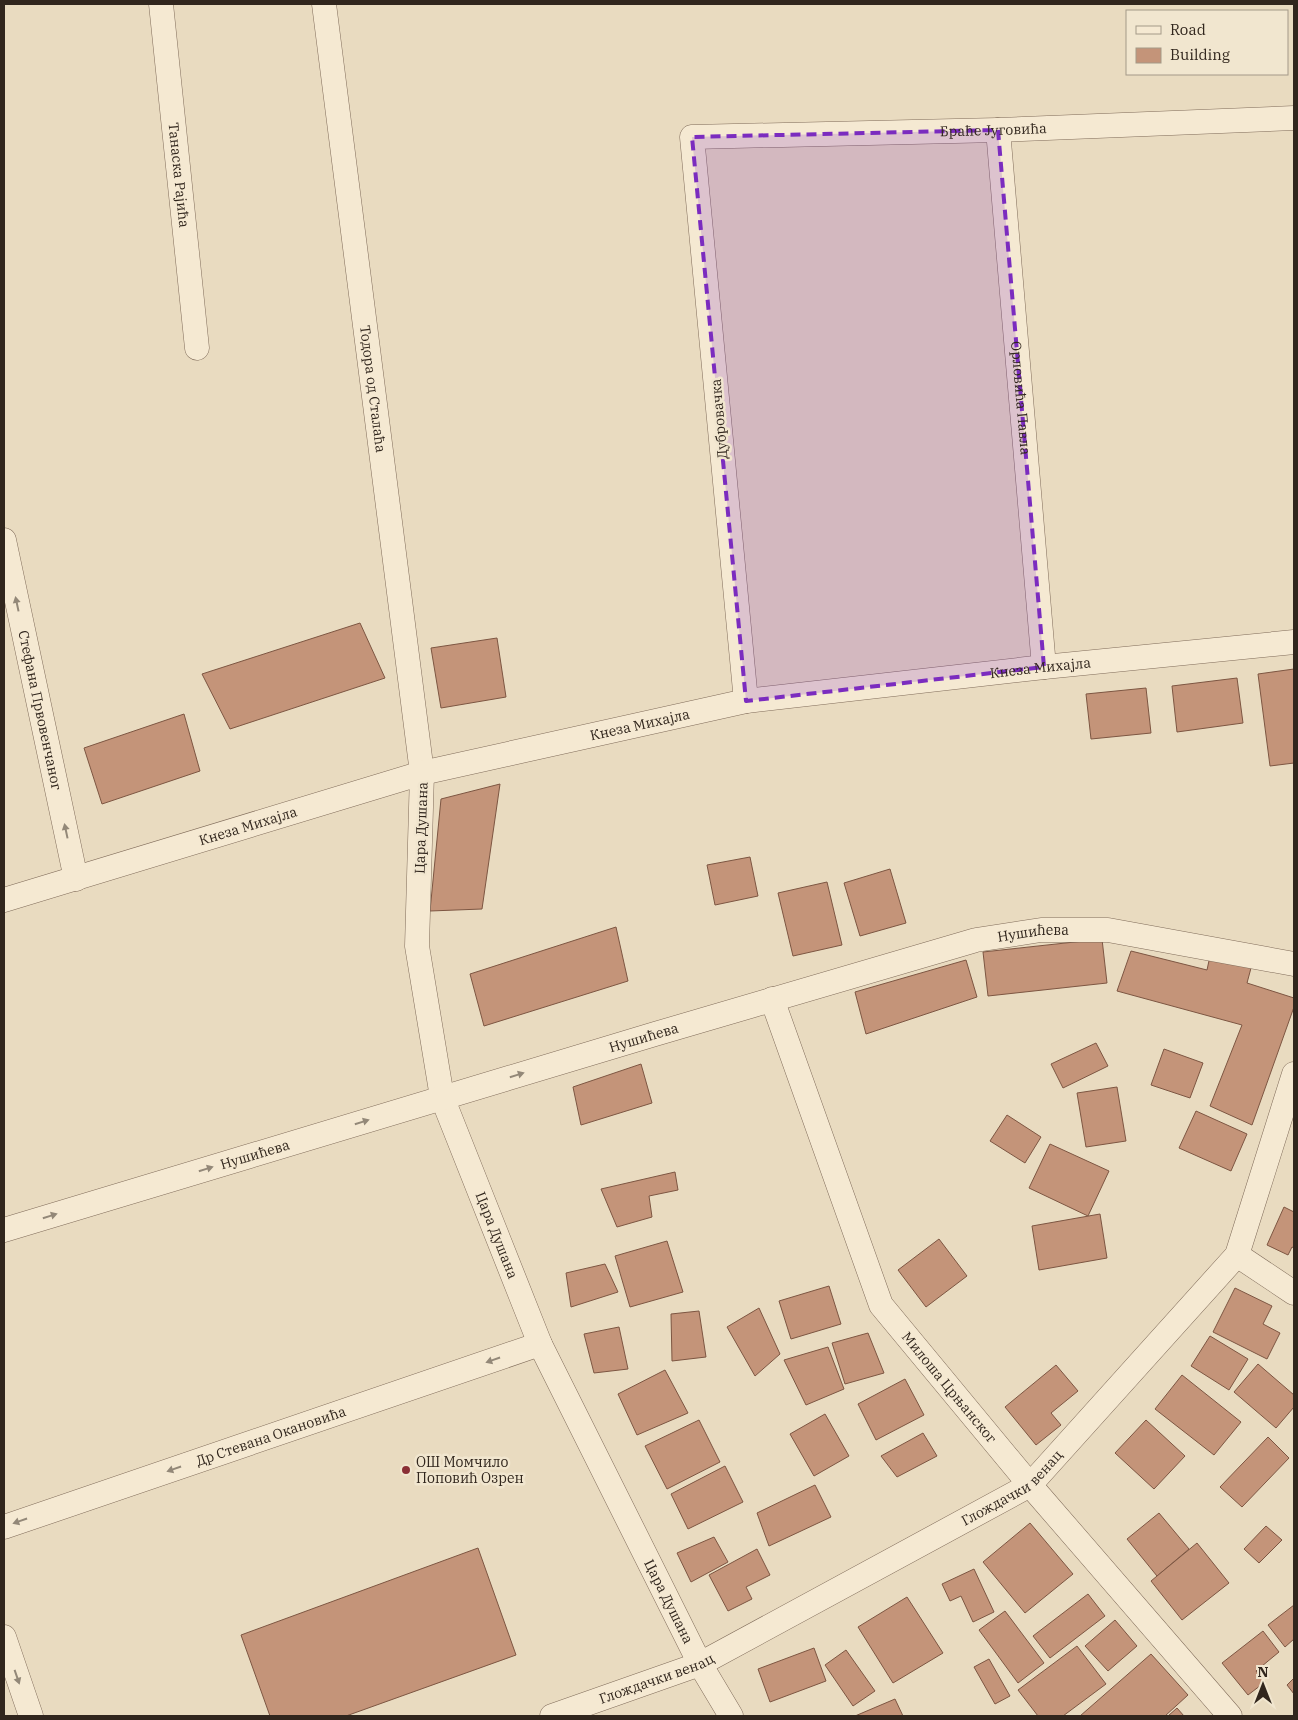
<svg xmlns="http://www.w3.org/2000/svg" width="1298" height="1720" font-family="'IBM Plex Serif',serif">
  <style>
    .building { fill: #c49479; stroke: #7d5642 }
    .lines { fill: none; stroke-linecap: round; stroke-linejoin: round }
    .street-casing { stroke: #806c5a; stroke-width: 25 }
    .street { stroke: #f5e9d2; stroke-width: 24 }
    .oneway { fill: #938878 }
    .marked { fill: #7b2cbf; fill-opacity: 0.2; stroke: #7b2cbf; stroke-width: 4; stroke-dasharray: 10 6; stroke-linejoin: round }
    .poi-dot { fill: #8a2f35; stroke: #f1e6cf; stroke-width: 2 }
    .labels { text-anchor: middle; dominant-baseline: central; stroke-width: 5; stroke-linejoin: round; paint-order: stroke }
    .street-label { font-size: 14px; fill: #31261d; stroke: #f1e6cf }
    .poi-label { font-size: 14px; fill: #31261d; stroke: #f1e6cf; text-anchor: start }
  </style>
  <rect width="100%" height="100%" fill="#e9dbc0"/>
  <g class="building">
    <path d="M360,623L385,678L230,729L202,674Z"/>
    <path d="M497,638L506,697L441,708L431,648Z"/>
    <path d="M1294,669V763L1270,766L1258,674Z"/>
    <path d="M1237,678L1243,723L1177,732L1172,686Z"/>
    <path d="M1146,688L1151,733L1091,739L1086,694Z"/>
    <path d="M184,714L200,771L102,804L84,748Z"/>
    <path d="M500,784L482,909L430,911L441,799Z"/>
    <path d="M750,857L758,896L715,905L707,865Z"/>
    <path d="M890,869L906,923L860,936L844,883Z"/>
    <path d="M827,882L842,945L793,956L778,893Z"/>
    <path d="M616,927L628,981L484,1026L470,974Z"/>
    <path d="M1102,939L1107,983L988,996L983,952Z"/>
    <path d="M1131,951L1207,970L1210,956L1251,968L1247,983L1294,998V1007L1252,1125L1210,1106L1242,1025L1117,991Z"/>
    <path d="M966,960L977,997L866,1034L855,992Z"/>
    <path d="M1096,1043L1108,1066L1063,1088L1051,1064Z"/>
    <path d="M1164,1049L1203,1063L1190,1098L1151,1085Z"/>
    <path d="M641,1064L652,1103L581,1125L573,1087Z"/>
    <path d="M1117,1087L1126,1141L1086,1147L1077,1093Z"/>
    <path d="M1196,1111L1247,1134L1231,1171L1179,1148Z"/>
    <path d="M1007,1115L1041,1137L1025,1163L990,1141Z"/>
    <path d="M1050,1144L1109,1171L1088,1216L1029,1188Z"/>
    <path d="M675,1172L678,1190L649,1196L652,1217L617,1227L601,1189Z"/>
    <path d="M1284,1207L1294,1212V1248L1292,1247L1288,1255L1267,1245Z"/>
    <path d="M1100,1214L1107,1258L1039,1270L1032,1226Z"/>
    <path d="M939,1239L967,1276L926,1307L898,1270Z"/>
    <path d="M667,1241L683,1292L630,1307L615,1256Z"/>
    <path d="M605,1264L618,1292L571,1307L566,1273Z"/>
    <path d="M829,1286L841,1324L791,1339L779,1301Z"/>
    <path d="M1235,1288L1272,1306L1263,1324L1280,1333L1267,1359L1213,1332Z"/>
    <path d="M759,1308L780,1354L755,1376L727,1327Z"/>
    <path d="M699,1311L706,1357L672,1361L671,1314Z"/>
    <path d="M619,1327L628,1369L594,1373L584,1334Z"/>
    <path d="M868,1333L884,1373L845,1384L832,1343Z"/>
    <path d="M1210,1336L1248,1359L1229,1390L1191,1366Z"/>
    <path d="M828,1347L844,1389L806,1405L784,1360Z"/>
    <path d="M1258,1364L1294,1395V1407L1276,1428L1234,1392Z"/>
    <path d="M1056,1365L1078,1391L1051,1413L1061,1425L1036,1445L1005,1407Z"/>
    <path d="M665,1370L688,1413L637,1435L618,1394Z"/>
    <path d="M1182,1375L1241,1422L1214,1455L1155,1409Z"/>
    <path d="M905,1379L924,1415L876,1440L858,1404Z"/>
    <path d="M825,1414L849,1456L814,1476L790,1434Z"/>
    <path d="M699,1420L720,1462L667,1489L645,1446Z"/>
    <path d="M1146,1420L1185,1456L1154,1489L1115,1453Z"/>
    <path d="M923,1433L937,1456L897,1477L881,1456Z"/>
    <path d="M1268,1437L1289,1458L1242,1507L1220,1487Z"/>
    <path d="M725,1466L743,1502L688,1529L671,1494Z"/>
    <path d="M815,1485L831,1517L769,1546L757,1513Z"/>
    <path d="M1159,1513L1189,1549L1157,1576L1127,1539Z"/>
    <path d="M1030,1523L1073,1574L1025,1613L983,1562Z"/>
    <path d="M1266,1526L1282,1540L1259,1563L1244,1549Z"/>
    <path d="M714,1537L728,1562L691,1582L677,1553Z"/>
    <path d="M1197,1543L1229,1583L1182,1620L1151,1581Z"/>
    <path d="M478,1548L516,1655L346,1716H270L241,1635Z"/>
    <path d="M757,1549L770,1575L746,1587L752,1599L728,1611L709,1575Z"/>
    <path d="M974,1569L994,1612L973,1622L961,1596L950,1601L942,1584Z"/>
    <path d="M1088,1594L1105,1616L1050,1658L1033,1636Z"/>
    <path d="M907,1597L943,1653L893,1683L858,1627Z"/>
    <path d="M1294,1605V1639L1285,1647L1268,1625Z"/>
    <path d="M1005,1611L1044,1663L1018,1683L979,1630Z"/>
    <path d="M1115,1620L1137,1646L1108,1671L1085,1646Z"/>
    <path d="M1263,1631L1279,1652L1256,1671L1265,1682L1248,1695L1222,1663Z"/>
    <path d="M1077,1646L1106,1684L1063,1716H1038L1018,1690Z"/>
    <path d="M814,1648L826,1681L770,1702L758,1669Z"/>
    <path d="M846,1650L875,1691L853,1706L825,1665Z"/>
    <path d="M1151,1654L1188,1695L1165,1716H1080Z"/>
    <path d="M989,1659L1010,1696L995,1704L974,1667Z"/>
    <path d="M1294,1678V1694L1287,1685Z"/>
    <path d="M895,1699L903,1716H855Z"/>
    <path d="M1177,1708L1184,1716H1168Z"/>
  </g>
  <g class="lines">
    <g class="street-casing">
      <g id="street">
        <path id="s1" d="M161,4L197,348"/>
        <path id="s2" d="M324,4L422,773L417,946L442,1097L540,1344L700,1664L731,1716"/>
        <path id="s3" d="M998,130L1044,667"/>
        <path id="s4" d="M4,540L76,879"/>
        <path id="s5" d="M746,701L692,137L998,130L1294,118"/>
        <path id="s6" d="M4,900L422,773L746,701L1044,667L1294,642"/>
        <path id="s7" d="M772,999L881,1305L1030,1485L1230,1716"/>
        <path id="s8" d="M4,1230L655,1034L976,940L1041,930H1108L1294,964"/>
        <path d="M1237,1255L1294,1293"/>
        <path id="s9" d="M4,1527L540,1344"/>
        <path d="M4,1637L31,1716"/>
        <path id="s10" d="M552,1716L700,1664L1030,1485L1237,1255L1294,1074"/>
      </g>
    </g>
    <use href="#street" class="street"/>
  </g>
  <defs><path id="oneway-solid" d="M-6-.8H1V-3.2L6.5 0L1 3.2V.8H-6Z" transform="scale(1.25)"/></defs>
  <g class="oneway">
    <use href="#oneway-solid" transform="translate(17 604) rotate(-102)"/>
    <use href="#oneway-solid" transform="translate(66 831) rotate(-102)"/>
    <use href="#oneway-solid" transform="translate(517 1075) rotate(-17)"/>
    <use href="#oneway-solid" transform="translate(362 1122) rotate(-17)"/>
    <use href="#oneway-solid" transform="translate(206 1169) rotate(-17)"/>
    <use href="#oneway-solid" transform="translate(50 1216) rotate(-17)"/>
    <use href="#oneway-solid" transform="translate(493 1360) rotate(161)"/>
    <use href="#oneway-solid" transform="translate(174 1469) rotate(161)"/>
    <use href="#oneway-solid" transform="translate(20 1521) rotate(161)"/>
    <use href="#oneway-solid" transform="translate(17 1677) rotate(71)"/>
  </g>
  <path class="marked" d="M998,130L1044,667L746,701L692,137Z"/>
  <circle class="poi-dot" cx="406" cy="1470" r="5"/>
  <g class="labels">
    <g class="street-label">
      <text stroke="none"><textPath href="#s5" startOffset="868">Браће Југовића</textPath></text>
      <text stroke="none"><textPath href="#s1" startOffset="172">Танаска Рајића</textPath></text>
      <text stroke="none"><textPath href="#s2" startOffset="388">Тодора од Сталаћа</textPath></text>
      <text stroke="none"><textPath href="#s3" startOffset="269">Орловића Павла</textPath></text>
      <text transform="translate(719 419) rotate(-95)">Дубровачка</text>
      <text stroke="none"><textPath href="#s6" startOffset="1065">Кнеза Михајла</textPath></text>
      <text stroke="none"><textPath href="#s4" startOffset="174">Стефана Првовенчаног</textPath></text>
      <text stroke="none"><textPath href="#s6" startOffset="660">Кнеза Михајла</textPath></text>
      <text stroke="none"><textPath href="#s6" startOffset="255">Кнеза Михајла</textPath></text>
      <text transform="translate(421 828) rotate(-88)">Цара Душана</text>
      <text stroke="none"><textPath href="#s8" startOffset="1072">Нушићева</textPath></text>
      <text stroke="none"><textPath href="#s8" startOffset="668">Нушићева</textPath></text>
      <text stroke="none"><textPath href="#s8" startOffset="262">Нушићева</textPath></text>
      <text stroke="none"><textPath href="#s2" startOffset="1250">Цара Душана</textPath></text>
      <text stroke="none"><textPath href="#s7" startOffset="432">Милоша Црњанског</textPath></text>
      <text stroke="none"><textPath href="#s9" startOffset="282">Др Стевана Окановића</textPath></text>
      <text stroke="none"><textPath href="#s10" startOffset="516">Глождачки венац</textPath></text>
      <text stroke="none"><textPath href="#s2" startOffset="1655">Цара Душана</textPath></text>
      <text stroke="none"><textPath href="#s10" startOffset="111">Глождачки венац</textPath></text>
    </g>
    <g class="poi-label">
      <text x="416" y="1462">ОШ Момчило<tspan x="416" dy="16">Поповић Озрен</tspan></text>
    </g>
  </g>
  <rect width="1298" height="1720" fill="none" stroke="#31261d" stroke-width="10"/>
  <rect x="1126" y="10" width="162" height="65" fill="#f1e6cf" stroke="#a49988"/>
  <rect x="1136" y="26" width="25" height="8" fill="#f5e9d2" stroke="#a49988"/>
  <text x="1170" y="35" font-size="15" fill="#31261d">Road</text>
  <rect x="1136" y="48" width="25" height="15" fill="#c49479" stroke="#a49988"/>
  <text x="1170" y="60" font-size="15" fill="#31261d">Building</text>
  <g transform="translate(1263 1685)" stroke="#f1e6cf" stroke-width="4" paint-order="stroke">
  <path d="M0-4L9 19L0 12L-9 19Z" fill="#31261d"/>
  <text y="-8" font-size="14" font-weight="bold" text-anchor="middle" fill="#31261d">N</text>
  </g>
</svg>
